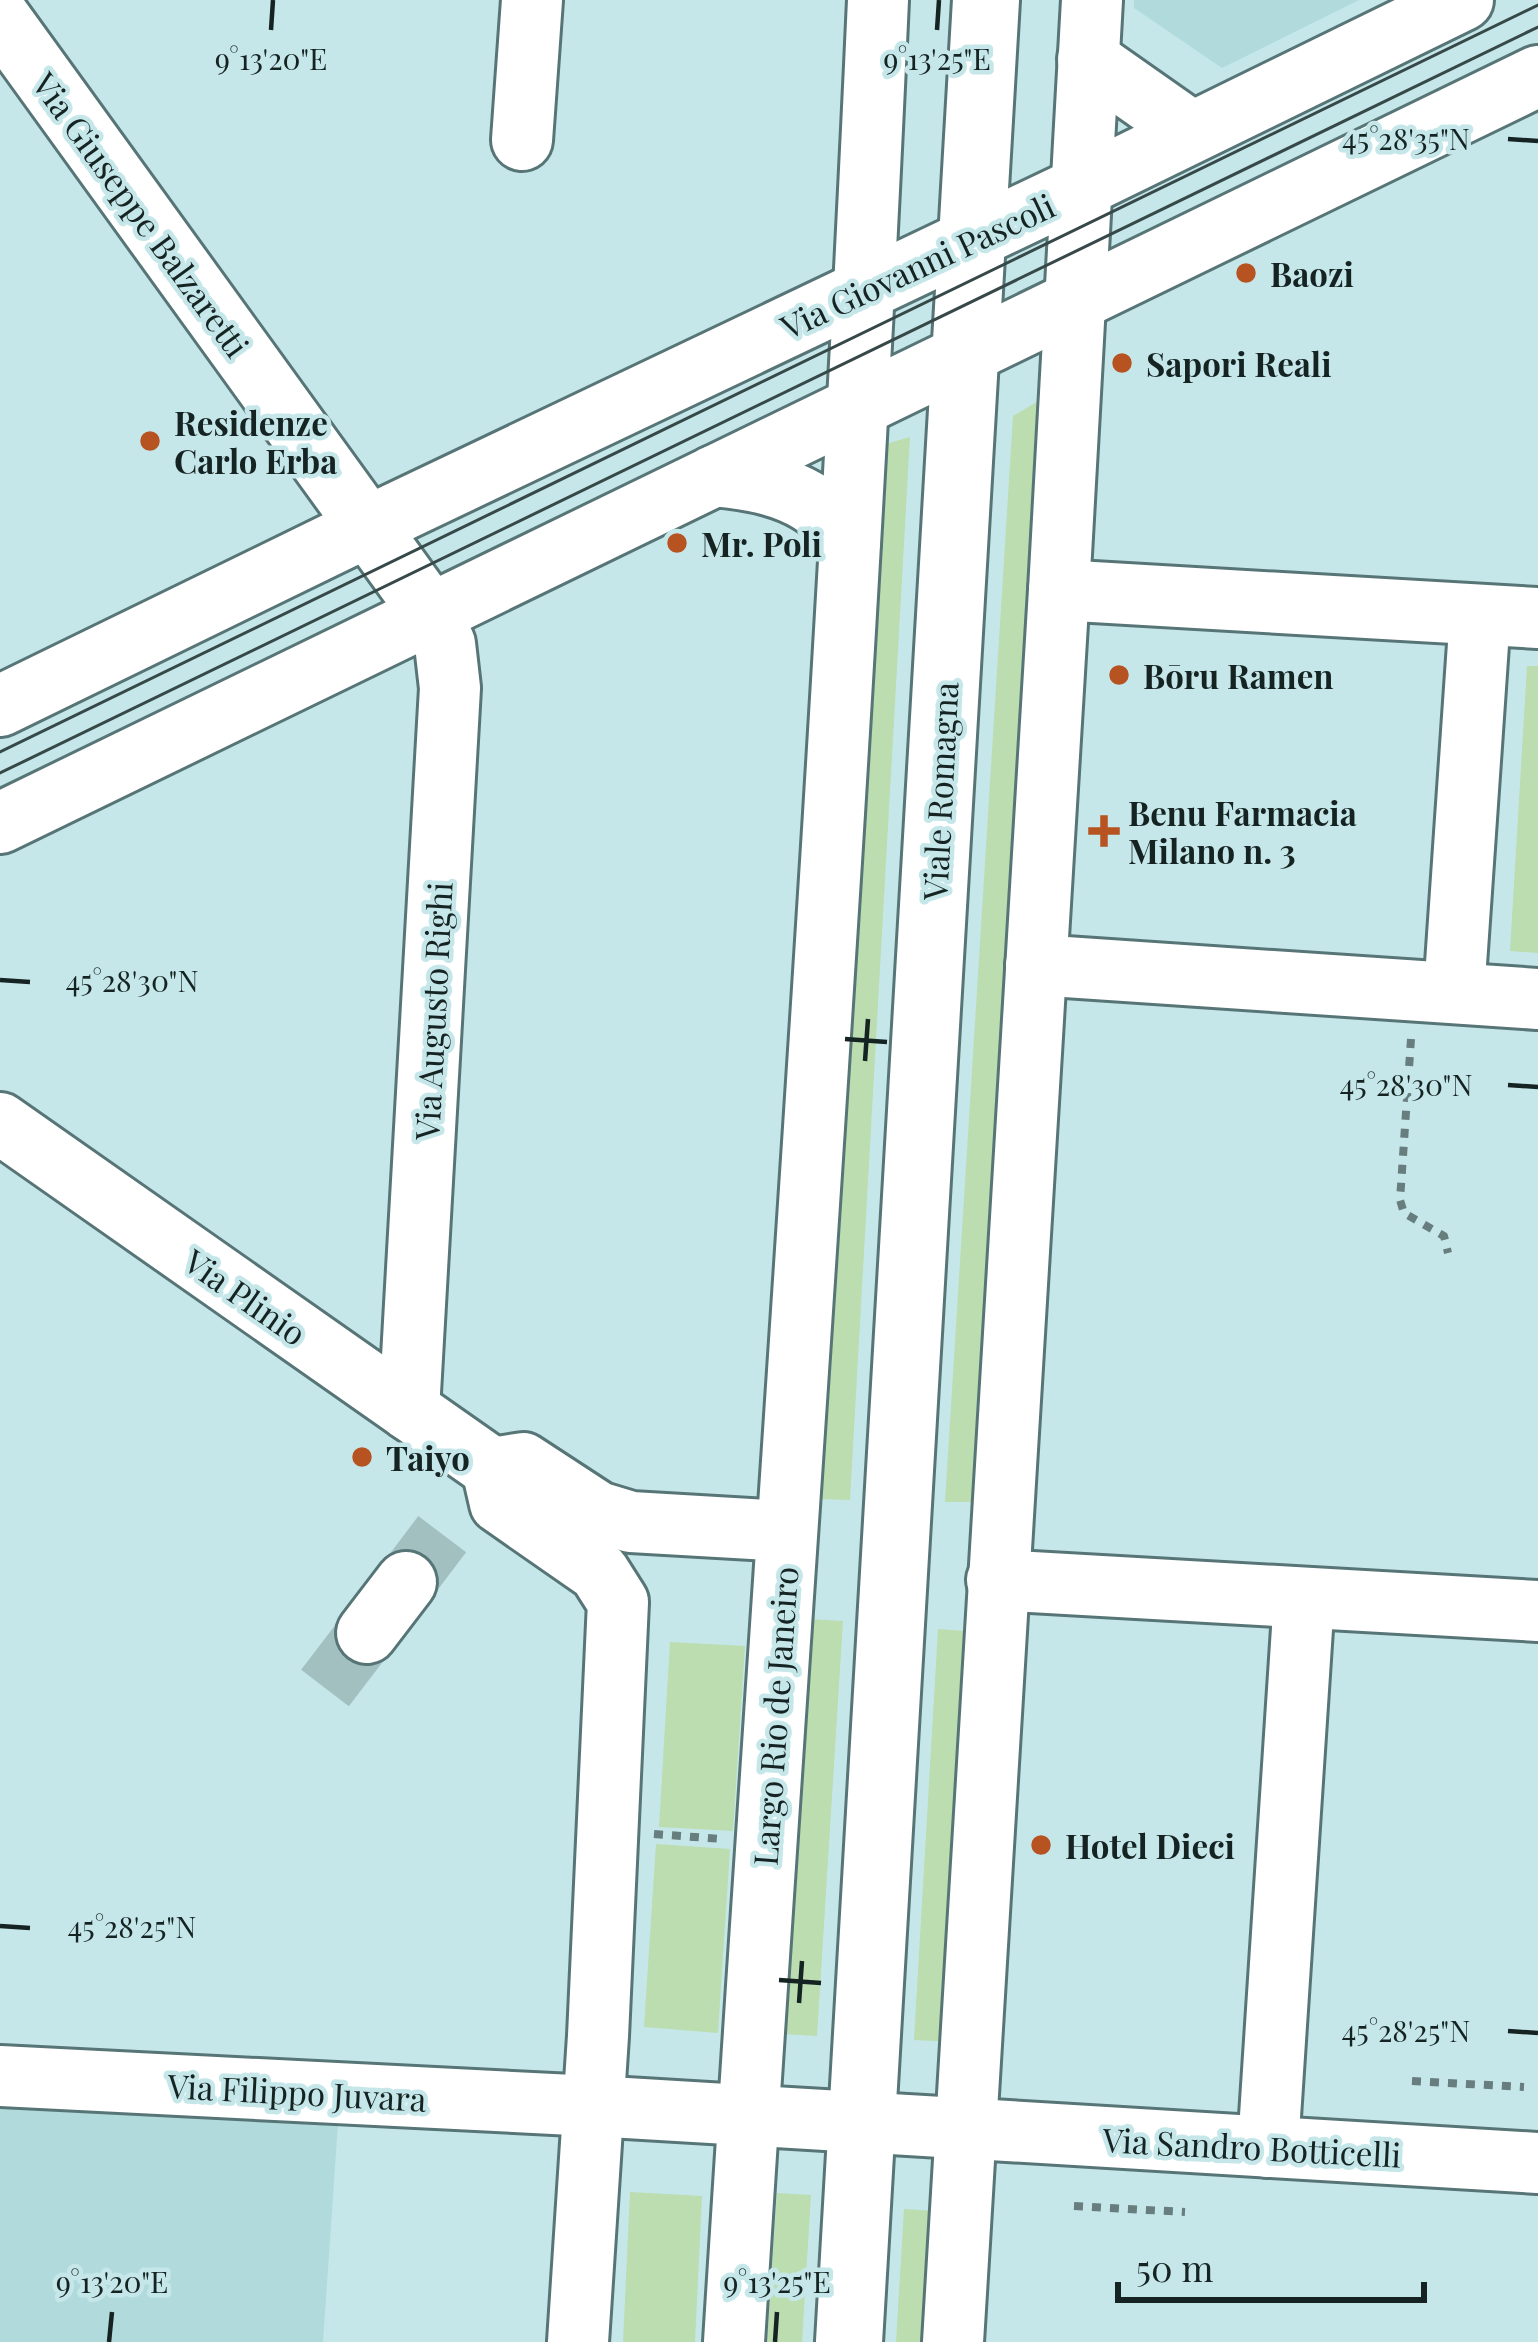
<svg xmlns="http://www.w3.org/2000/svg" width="1538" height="2342" font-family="'Playfair Display',serif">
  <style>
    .built { fill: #b1dadc }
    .green { fill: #bbddaf }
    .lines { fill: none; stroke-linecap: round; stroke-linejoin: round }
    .minor-tunnel { stroke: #a3c0c1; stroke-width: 60; stroke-dasharray: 60 30; stroke-linecap: butt }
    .minor-casing { stroke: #577576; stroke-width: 66 }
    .major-casing { stroke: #577576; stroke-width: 72 }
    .path { stroke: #677d7e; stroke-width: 8; stroke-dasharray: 9 9; stroke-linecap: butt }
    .minor { stroke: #fff; stroke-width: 60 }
    .major { stroke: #fff; stroke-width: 66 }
    .tram { stroke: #374849; stroke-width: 3 }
    .ticks { fill: none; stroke: #162323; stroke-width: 4.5 }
    .poi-dot { fill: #b75221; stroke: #c6e7e9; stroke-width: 4.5 }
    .labels { text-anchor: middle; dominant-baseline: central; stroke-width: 9; stroke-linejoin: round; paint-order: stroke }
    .street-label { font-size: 33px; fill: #162323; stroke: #c6e7e9 }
    .poi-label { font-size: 33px; font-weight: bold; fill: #162323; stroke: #c6e7e9; text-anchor: start }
    .ticks-label { font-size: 30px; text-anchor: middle; fill: #162323; stroke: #c6e7e9; stroke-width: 9; stroke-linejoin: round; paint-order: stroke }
  </style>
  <rect width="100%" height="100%" fill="#c6e7e9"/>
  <g class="built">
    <path d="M1134,0H1359L1222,68L1134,8Z"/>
    <path d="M0,2075L340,2094L323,2342H0Z"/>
  </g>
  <g class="green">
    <path d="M1042,399L976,1502H945L1013,416Z"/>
    <path d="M910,437L850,1500L815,1499L882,445Z"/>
    <path d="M1527,666H1538V953L1510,951Z"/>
    <path d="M809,1619L843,1621L817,2036L783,2034Z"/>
    <path d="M938,1629L980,1632L956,2042L914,2040Z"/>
    <path d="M670,1642L745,1646L733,1831L659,1827Z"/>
    <path d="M656,1844L730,1849L718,2033L644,2027Z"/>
    <path d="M630,2192L702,2196L695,2342H623Z"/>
    <path d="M777,2193L811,2195L802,2342H767Z"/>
    <path d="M904,2209L936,2211L927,2342H896Z"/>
  </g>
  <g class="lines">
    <g class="minor-tunnel">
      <path d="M406,1582L456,1516"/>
      <path d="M325,1688L367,1633"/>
    </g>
    <g class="minor-casing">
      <g id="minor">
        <path d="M0,18L431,614L445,644L450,688L409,1410"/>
        <path d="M1088,59L1192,132"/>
        <path d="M522,140L532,0"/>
        <path d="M714,476C769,481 819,493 850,542"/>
        <path d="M1059,590L1538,618"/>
        <path d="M0,706L369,526L1081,187L1463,0"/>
        <path d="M0,823L1538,76"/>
        <path d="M1036,965L1538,999"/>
        <path d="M1454,993L1480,615"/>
        <path d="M0,1123L492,1468"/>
        <path d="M492,1468L500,1503L599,1572L618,1602L598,2036L578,2342"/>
        <path d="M492,1468L523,1463L598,1512L631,1522L785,1531"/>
        <path d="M997,1580L1538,1611"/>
        <path d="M367,1633L406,1582"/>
        <path d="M0,2076L593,2106L1538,2163"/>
        <path d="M1268,2147L1304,1598"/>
        <path d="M734,2342C783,1561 843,781 878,0"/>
        <path d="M953,2342L1059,590L1092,0"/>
      </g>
    </g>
    <g class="major-casing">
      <path id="major" d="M849,2342L986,0"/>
    </g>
    <g class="path">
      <path d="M1411,1039L1400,1200L1404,1213L1444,1236L1448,1253"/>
      <path d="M654,1834L722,1839"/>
      <path d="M1412,2081L1524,2087"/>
      <path d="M1074,2206L1185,2212"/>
    </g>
    <use href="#minor" class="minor"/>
    <use href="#major" class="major"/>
    <g class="tram">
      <path d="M0,752L1538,5"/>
      <path d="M0,773L1538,27"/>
    </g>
  </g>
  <path class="ticks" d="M271,30L273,0M937,30L939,0M1508,139L1538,141M0,980L30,982M845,1039L887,1042M865,1061L868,1019M1508,1085L1538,1087M0,1926L30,1928M779,1980L821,1983M799,2003L802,1961M1508,2031L1538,2033M109,2342L112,2312M775,2342L777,2312"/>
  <g class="poi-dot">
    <circle cx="1246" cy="273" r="12"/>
    <circle cx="1122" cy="363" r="12"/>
    <circle cx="150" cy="441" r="12"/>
    <circle cx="677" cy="543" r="12"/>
    <circle cx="1119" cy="675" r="12"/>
    <path d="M1098 813h12v12h12v12h-12v12h-12v-12h-12v-12h12z"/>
    <circle cx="362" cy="1457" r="12"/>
    <circle cx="1041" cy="1845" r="12"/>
  </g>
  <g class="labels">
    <g class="street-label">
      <text transform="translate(142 214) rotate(54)">Via Giuseppe Balzaretti</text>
      <text transform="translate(917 265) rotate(-25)">Via Giovanni Pascoli</text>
      <text transform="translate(939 791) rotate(-87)">Viale Romagna</text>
      <text transform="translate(432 1011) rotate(-87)">Via Augusto Righi</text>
      <text transform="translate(246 1296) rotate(35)">Via Plinio</text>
      <text transform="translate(774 1716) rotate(-86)">Largo Rio de Janeiro</text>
      <text transform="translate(297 2091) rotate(3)">Via Filippo Juvara</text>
      <text transform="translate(1252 2146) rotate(3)">Via Sandro Botticelli</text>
    </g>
    <g class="poi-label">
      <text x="1270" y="273">Baozi</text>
      <text x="1146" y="363">Sapori Reali</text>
      <text x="174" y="422">Residenze<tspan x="174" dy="38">Carlo Erba</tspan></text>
      <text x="701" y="543">Mr. Poli</text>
      <text x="1143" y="675">Bōru Ramen</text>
      <text x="1128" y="812">Benu Farmacia<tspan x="1128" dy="38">Milano n. 3</tspan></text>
      <text x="386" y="1457">Taiyo</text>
      <text x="1065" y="1845">Hotel Dieci</text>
    </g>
  </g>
  <g class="ticks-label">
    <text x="271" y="70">9°13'20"E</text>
    <text x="937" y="70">9°13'25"E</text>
    <text x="1406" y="150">45°28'35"N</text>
    <text x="132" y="992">45°28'30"N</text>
    <text x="1406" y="1096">45°28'30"N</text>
    <text x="132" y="1938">45°28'25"N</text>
    <text x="1406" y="2042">45°28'25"N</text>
    <text x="112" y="2293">9°13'20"E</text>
    <text x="777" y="2293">9°13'25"E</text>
  </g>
  <path d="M1118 2282v18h306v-18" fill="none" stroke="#162323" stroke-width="6"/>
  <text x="1136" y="2282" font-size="36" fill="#162323" stroke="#c6e7e9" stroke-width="9" paint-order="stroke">50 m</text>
</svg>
